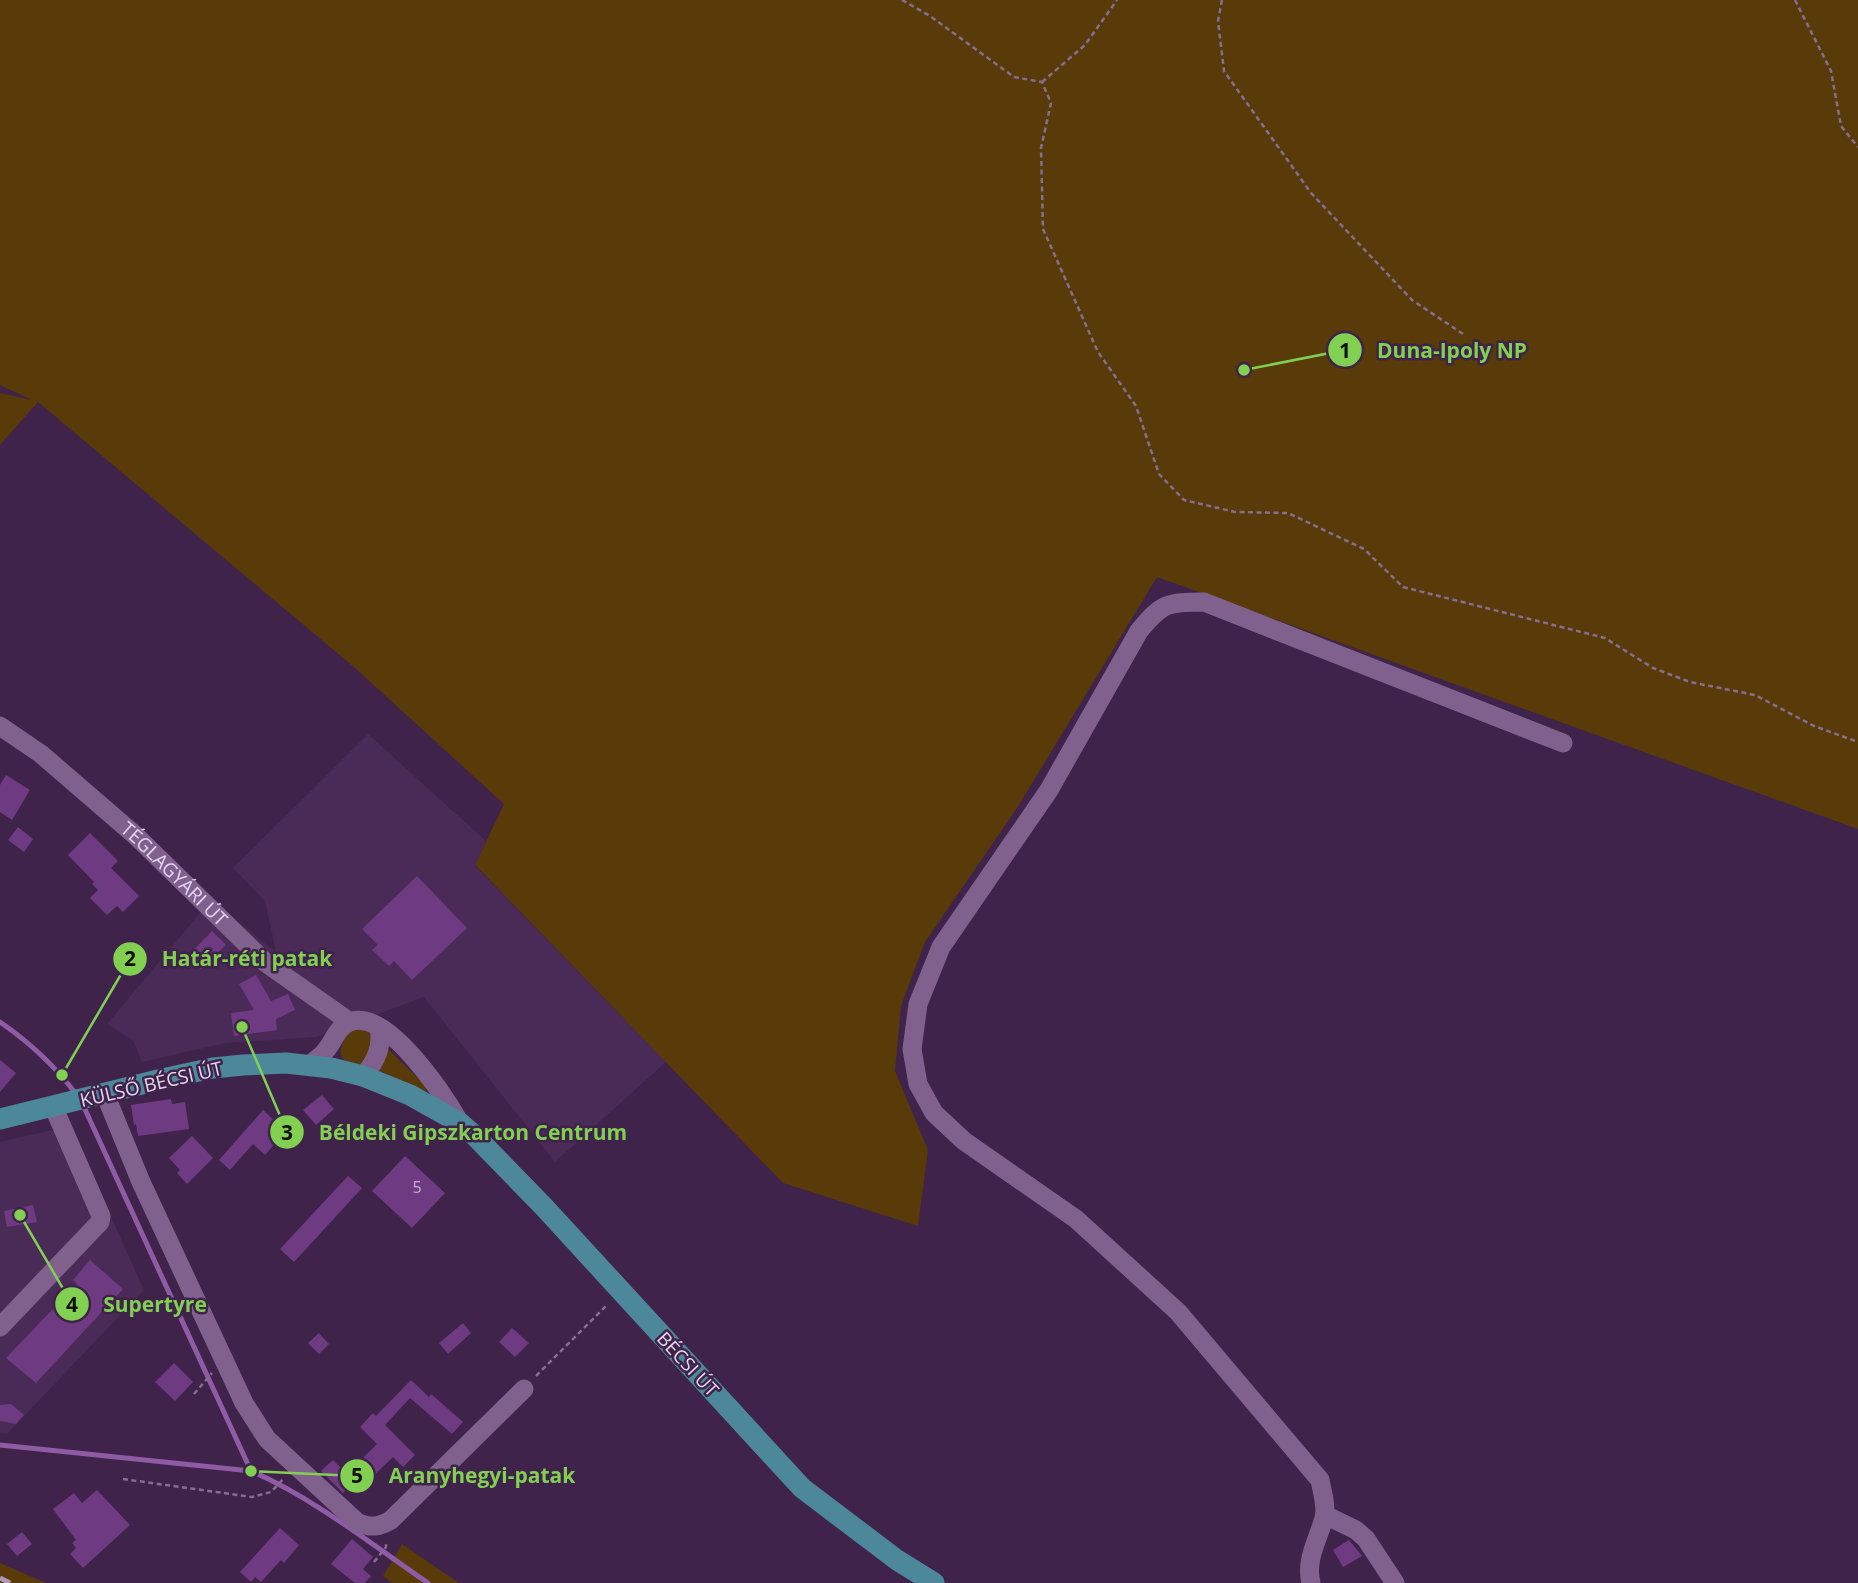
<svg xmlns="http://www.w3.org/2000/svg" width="1858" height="1583" font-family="'Open Sans',sans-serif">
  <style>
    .built { fill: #4a2a57 }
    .green { fill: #583b09 }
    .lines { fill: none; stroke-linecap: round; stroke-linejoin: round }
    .stream { stroke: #8f5ba4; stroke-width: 5 }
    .building { fill: #6e3b82 }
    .path { stroke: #856e8f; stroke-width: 2.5; stroke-dasharray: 5 3.5; stroke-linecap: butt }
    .minor { stroke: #80618d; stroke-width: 19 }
    .major { stroke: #4d889a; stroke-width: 21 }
    .rail { stroke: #ae99b7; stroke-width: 5; stroke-dasharray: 14 7; stroke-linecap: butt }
    .labels { text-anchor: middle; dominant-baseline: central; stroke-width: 5; stroke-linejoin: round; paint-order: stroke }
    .number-label { font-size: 16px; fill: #c7aed2 }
    .street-label { font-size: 19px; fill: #e5d4ed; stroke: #3f234a }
    .leader { fill: none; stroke: #81d051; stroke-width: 2.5 }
    .callout-dot { fill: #81d051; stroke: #3f234a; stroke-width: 2.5 }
    .mark-label { font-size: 21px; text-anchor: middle; font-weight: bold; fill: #111 }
    .callout-label { font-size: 21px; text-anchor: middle; font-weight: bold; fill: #81d051; stroke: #3f234a; stroke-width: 5; stroke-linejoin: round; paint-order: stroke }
  </style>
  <rect width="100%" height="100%" fill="#3f234a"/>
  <g class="built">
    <path d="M368,734L486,841L475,866L666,1062L555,1162L424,997L316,1037L226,1043L142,1062L133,1040L107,1024L211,900L276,952L265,901L233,868Z"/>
    <path d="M70,1126L144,1290L7,1434L0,1433V1142Z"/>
  </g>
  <g class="green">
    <path d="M0,0H1858V829L1157,577L1019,805L925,942L901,1006L895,1071L928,1150L918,1226L783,1183L475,865L504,804L355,668L38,402L0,445V393L32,400L0,385Z"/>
    <path d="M359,1028L369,1032L373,1042L365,1061L358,1065C336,1060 338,1052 347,1034Z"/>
    <path d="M387,1048L426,1086V1090L424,1091L376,1069Z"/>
    <path d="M402,1544L459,1583H392L383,1576Z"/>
    <path d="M0,1563L46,1583H0Z"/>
  </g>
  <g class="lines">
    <g class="stream">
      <path d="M0,1022C29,1042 55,1066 76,1094"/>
      <path d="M83,1105L251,1471"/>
      <path d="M0,1445L251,1471C312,1497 374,1546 428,1583"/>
    </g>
  </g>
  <g class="building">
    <path d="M6,775L30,790L12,820L0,812V785Z"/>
    <path d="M18,827L33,839L24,852L8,840Z"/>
    <path d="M90,833L118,861L111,868L139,896L123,912L117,906L107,915L90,898L98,890L92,884L94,882L68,855Z"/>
    <path d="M417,876L467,928L412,980L394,961L389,966L372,950L378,945L362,929Z"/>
    <path d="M212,931L226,945L201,969L188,956Z"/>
    <path d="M256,975L271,1001L288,994L295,1010L276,1019L277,1030L234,1036L231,1013L254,1010L239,984Z"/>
    <path d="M0,1060L16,1073L0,1092Z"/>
    <path d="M322,1095L334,1109L316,1125L303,1110Z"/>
    <path d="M171,1099L172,1104L185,1102L189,1129L138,1136L136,1124L134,1125L131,1105Z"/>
    <path d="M263,1110L286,1131L265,1155L253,1144L230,1170L219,1160Z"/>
    <path d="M192,1136L213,1158L187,1184L177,1173L180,1170L169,1158Z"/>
    <path d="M405,1156L445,1193L412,1228L372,1191Z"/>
    <path d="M348,1176L362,1188L294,1262L280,1249Z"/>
    <path d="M33,1205L37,1222L7,1227L4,1211Z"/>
    <path d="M90,1260L123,1289L36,1383L6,1358L77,1284L73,1280Z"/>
    <path d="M463,1323L471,1333L448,1354L439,1343Z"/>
    <path d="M512,1328L529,1343L515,1357L499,1342Z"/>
    <path d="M319,1333L329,1344L319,1354L308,1343Z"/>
    <path d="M174,1363L193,1382L175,1401L155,1382Z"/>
    <path d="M411,1380L429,1397L431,1394L463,1422L452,1434L410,1398L385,1425L415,1455L403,1467L393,1457L368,1481L354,1467L377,1444L360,1427L373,1413L376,1416Z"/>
    <path d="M11,1404L24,1415L16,1424L0,1421V1405Z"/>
    <path d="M333,1460L340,1467L347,1460L361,1474L343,1493L321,1471Z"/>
    <path d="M97,1490L130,1525L83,1568L70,1554L76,1548L72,1543L76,1540L53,1509L74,1493L82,1503Z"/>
    <path d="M280,1528L299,1545L284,1563L281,1560L261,1582L255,1577L251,1582L240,1572Z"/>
    <path d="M22,1532L32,1544L17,1556L7,1544Z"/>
    <path d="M352,1539L373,1557L363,1569L371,1576L365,1583H355L331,1564Z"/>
    <path d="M1349,1540L1362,1556L1343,1567L1333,1550Z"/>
  </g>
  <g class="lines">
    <g class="path">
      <path d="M902,0L930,16L1014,77L1042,82L1051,103L1041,148L1043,229L1098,352L1136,406L1159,474L1184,500L1235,512L1288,513L1364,549L1403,587L1605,638L1653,668L1690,682L1755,695L1814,726L1858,742"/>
      <path d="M1222,0L1218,21L1224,71L1311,193L1412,300L1466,336"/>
      <path d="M1795,0L1831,71L1841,126L1858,147"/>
      <path d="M1042,82L1085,45L1117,0"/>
      <path d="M536,1376L608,1304"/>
      <path d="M194,1394L212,1373"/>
      <path d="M123,1479L252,1497L271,1492L283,1479"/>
      <path d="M374,1562L386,1547V1543"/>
    </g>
    <g class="minor">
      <path id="s1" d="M0,726L41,754L136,836L266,963L350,1022"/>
      <path d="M310,1065C315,1060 322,1056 326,1050C334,1041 337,1027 350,1022C387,1007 445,1097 460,1123"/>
      <path d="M363,1076C376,1062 383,1047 379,1028"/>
      <path d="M105,1094L141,1182L244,1403L267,1439L358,1523C372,1528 379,1527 391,1520L524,1389"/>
      <path d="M0,1327L100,1222L101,1216L53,1106"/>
      <path d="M1325,1515L1356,1530L1366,1539L1395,1583"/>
      <path d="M1311,1583C1305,1560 1318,1540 1324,1518C1327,1507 1322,1491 1320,1480L1178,1312L1076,1219L964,1141L934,1113L918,1084L912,1049L918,1004L941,947L1049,790L1139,631C1162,603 1167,602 1204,602L1563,743"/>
    </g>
    <path class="major" d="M0,1119L162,1079L213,1068L243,1065L286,1063L331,1068L363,1076L410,1095L460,1123L475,1136L544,1207L802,1488L897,1560L934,1583"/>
    <path class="rail" d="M0,1578L10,1583"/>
  </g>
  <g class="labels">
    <g class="number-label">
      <text x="417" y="1187">5</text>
    </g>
    <g class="street-label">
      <text stroke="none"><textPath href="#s1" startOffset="229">TÉGLAGYÁRI ÚT</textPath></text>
      <text transform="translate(151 1084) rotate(-13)">KÜLSŐ BÉCSI ÚT</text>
      <text transform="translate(688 1364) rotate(47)">BÉCSI ÚT</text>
    </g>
  </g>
  <path class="leader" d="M1244 370L1345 350M62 1075L130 959M242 1027L287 1132M20 1215L72 1304M251 1471L357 1476"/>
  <g class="callout-dot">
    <circle cx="1244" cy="370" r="7"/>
    <circle cx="62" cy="1075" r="7"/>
    <circle cx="242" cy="1027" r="7"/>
    <circle cx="20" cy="1215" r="7"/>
    <circle cx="251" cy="1471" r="7"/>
    <circle cx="1345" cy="350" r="18"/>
    <circle cx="130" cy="959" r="18"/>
    <circle cx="287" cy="1132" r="18"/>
    <circle cx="72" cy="1304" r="18"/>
    <circle cx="357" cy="1476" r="18"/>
  </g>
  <g class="mark-label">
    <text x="1345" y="358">1</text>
    <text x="130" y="966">2</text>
    <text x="287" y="1140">3</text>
    <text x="72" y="1312">4</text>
    <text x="357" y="1483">5</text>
  </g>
  <g class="callout-label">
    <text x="1452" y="358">Duna-Ipoly NP</text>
    <text x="247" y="966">Határ-réti patak</text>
    <text x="473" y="1140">Béldeki Gipszkarton Centrum</text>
    <text x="155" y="1312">Supertyre</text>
    <text x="482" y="1483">Aranyhegyi-patak</text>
  </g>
</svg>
